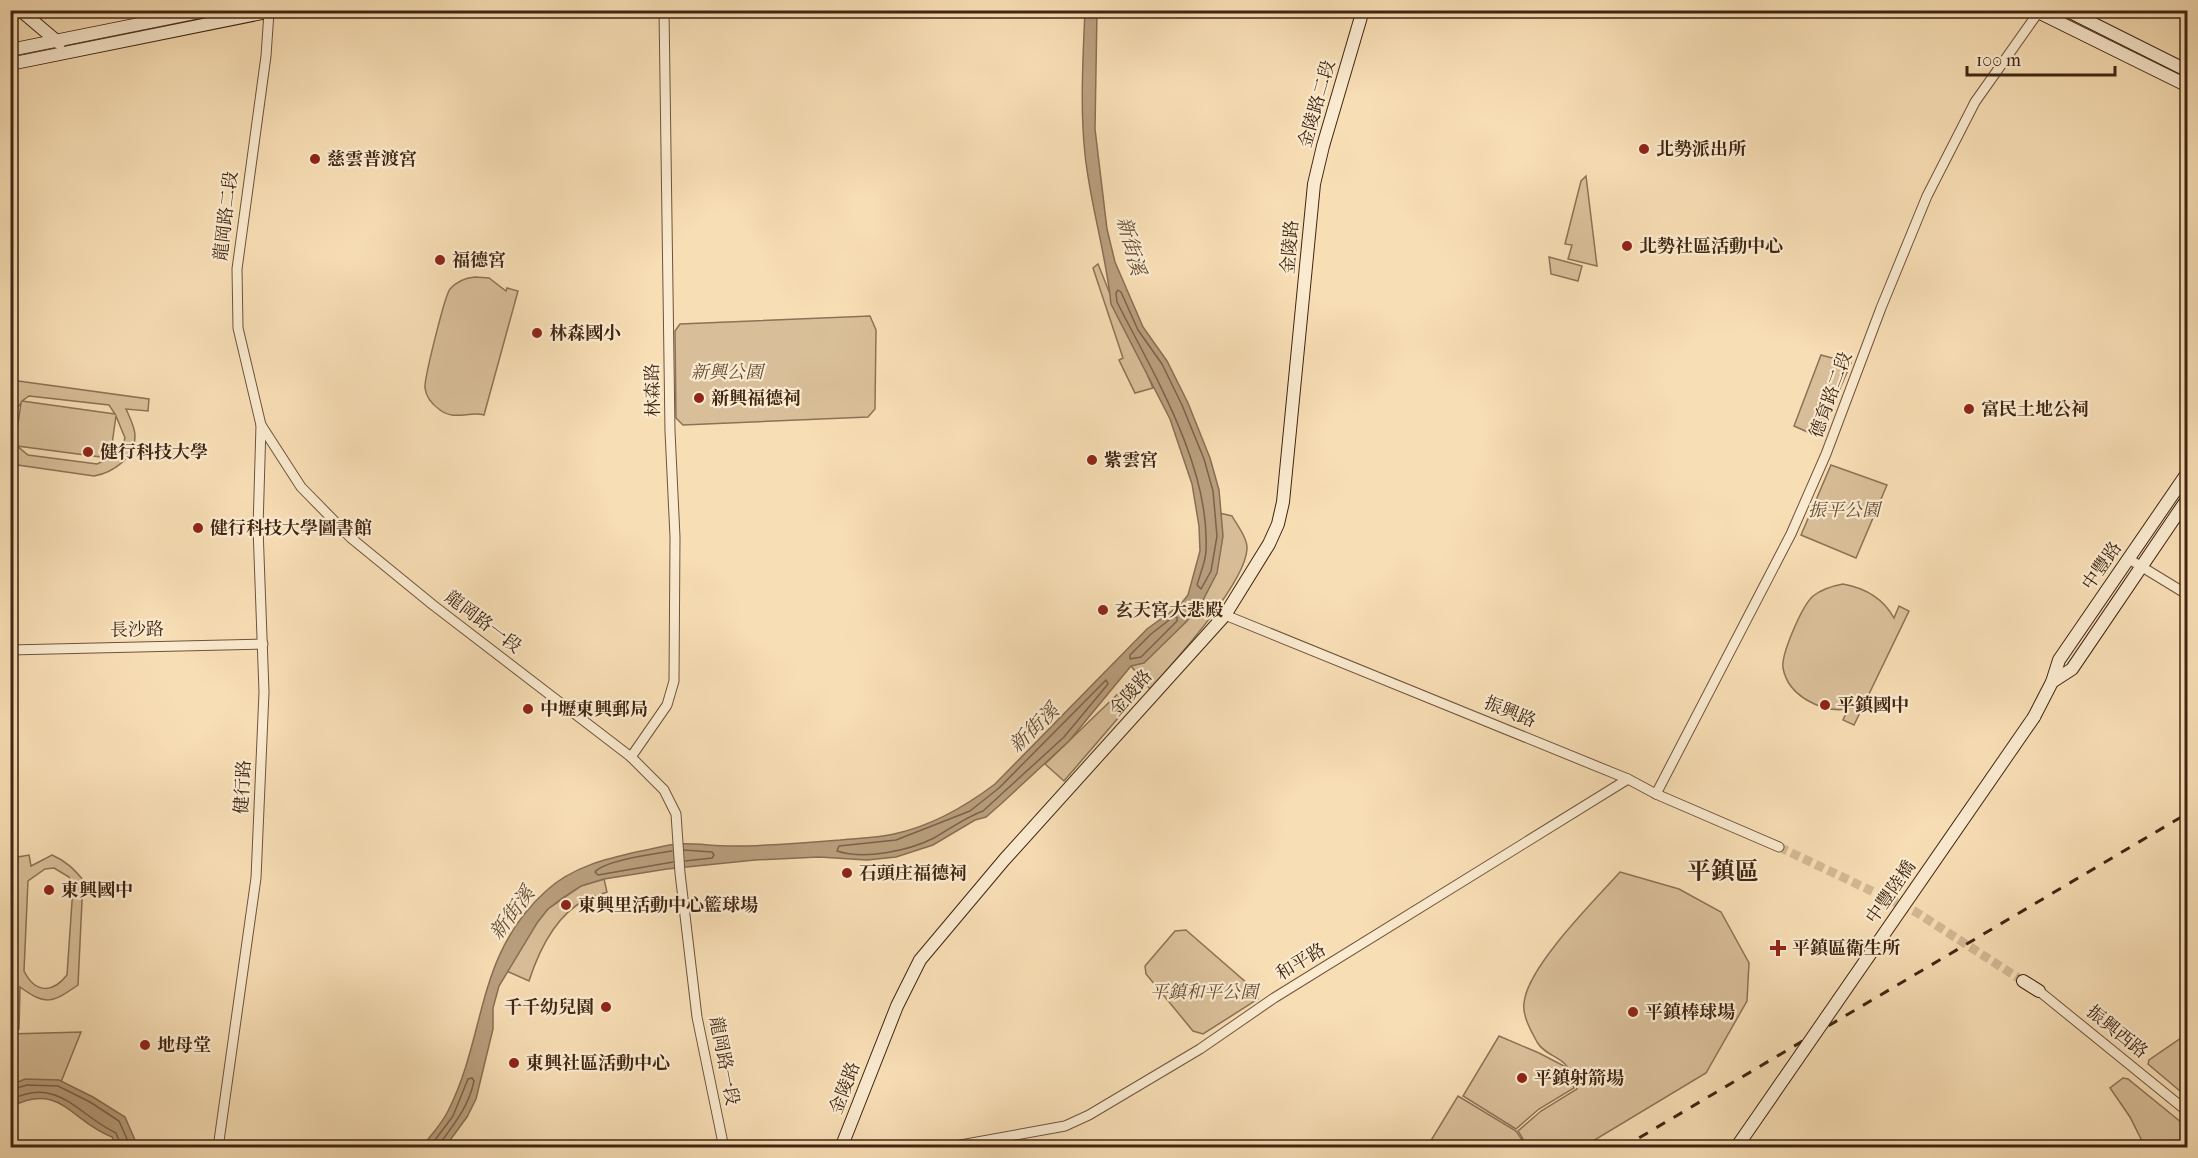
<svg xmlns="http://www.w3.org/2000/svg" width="2198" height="1158" font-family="'IM FELL French Canon','Noto Serif TC',serif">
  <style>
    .green { fill: #d9bf99; stroke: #8c7256; stroke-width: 1.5; fill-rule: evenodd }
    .water { fill: #b99f7e; stroke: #896e53; stroke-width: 1.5 }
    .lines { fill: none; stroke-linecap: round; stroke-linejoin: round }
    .shore { stroke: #7c6248; stroke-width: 1.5 }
    .street-tunnel { stroke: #d3b994; stroke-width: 9; stroke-dasharray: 9 4.5; stroke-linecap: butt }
    .street-casing { stroke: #6e533b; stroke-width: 11 }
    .secondary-casing { stroke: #402512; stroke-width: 14 }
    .street { stroke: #faeacf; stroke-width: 9 }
    .secondary { stroke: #faeacf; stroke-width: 12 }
    .rail { stroke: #402512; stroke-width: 3; stroke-dasharray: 10 10; stroke-linecap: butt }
    .secondary-bridge-casing { stroke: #402512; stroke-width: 14; stroke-linecap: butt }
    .secondary-bridge { stroke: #faeacf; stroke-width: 12 }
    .poi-dot { fill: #8f2418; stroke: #faeacf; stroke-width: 2 }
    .labels { text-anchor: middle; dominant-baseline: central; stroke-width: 4.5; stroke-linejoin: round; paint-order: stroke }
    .street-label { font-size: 18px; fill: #402512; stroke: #faeacf }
    .poi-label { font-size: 18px; font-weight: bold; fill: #402512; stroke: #faeacf; text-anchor: start }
    .park-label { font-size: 18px; font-style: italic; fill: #664c34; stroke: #faeacf }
    .water-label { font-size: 20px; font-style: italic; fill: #644a32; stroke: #faeacf }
    .district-label { font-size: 24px; font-weight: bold; fill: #402512; stroke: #faeacf }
  </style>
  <rect width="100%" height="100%" fill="#f8deb5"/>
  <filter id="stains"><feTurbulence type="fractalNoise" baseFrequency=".00333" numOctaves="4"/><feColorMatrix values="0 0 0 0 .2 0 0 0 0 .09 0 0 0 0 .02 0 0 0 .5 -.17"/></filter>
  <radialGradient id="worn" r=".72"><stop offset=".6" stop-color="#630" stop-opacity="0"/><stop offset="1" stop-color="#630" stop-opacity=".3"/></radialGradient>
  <g class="green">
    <path d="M1586,176L1597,266L1568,259L1572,245L1565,244L1581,181Z"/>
    <path d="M1549,257L1582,266L1578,281L1551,274Z"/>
    <path d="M1098,264L1122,324L1140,357L1153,388L1135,393L1119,360L1123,358L1093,268Z"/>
    <path d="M475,277L489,278L506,291L507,288L518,291L484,415C469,411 455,421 440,410C433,405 426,397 425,388C424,379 445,295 450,289C457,281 465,278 475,277Z"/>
    <path d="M870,316L876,330L875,409L868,417L683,425L676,418L675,331L680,324Z"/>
    <path d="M1821,355L1851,363L1819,437L1794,426Z"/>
    <path d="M11,380L149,399L148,411L126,409C130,418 135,427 135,436C135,458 112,473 94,476L11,464V432L15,444L21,403L11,416V399L15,394L11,393ZM29,396L109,405L115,414L22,401ZM116,416L125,438L121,449L110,458ZM17,446L108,458V459L97,464L28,455Z"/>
    <path d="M1831,465L1887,485L1856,558L1801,535Z"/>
    <path d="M1215,512L1232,516C1237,525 1248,539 1247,549C1245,584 1174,662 1150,689L1131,666L1185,616Z"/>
    <path d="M1843,584C1865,588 1883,598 1894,618L1899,606L1909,611L1854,725L1843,720L1848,709C1822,713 1788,696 1783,668C1781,654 1802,606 1813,596C1822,589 1832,586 1843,584Z"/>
    <path d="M1126,686L1137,696L1064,781L1045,764Z"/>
    <path d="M29,855L31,866L52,855C66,861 74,869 83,880L78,985C52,1003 46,1006 20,987L19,1029H11V980L18,857ZM54,868L69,877L73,887L67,975C52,994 35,993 24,971L28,881L45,869Z"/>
    <path d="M1620,872L1679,889L1721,912L1749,963L1747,1001L1706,1073L1583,1147H1528L1518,1131L1541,1111L1577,1089C1573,1081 1570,1069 1565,1064C1556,1055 1544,1054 1537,1042C1531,1031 1522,1015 1524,1003C1527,967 1595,900 1620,872Z"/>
    <path d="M604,879L607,892C600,895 591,897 585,900C555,916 539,950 529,981L502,969L514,944L548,909L581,886Z"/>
    <path d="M1186,930L1256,991L1258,999L1203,1034L1193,1031L1146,974L1145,966L1175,931Z"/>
    <path d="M81,1032L59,1087L11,1091L10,1034Z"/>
    <path d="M2187,1034V1097L2148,1064L2149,1060Z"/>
    <path d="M1499,1036L1539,1053L1566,1067L1574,1088L1539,1109L1516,1129L1463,1096Z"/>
    <path d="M2123,1078L2128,1079L2187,1127L2186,1142L2166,1147H2145L2130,1117L2110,1088Z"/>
    <path d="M1458,1096L1516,1131L1527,1147H1427Z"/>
  </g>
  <g class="water">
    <path d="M1085,11H1097L1095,129L1107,229L1115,262L1143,327L1167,361L1188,403L1210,458L1219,490L1223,536L1217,573L1203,600L1187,621L1144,663L1131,666L1069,741L1002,803L986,817L975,820L933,845L896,857L867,860L819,857L755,860L667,869L604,879L581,886L561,899L548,909L537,923L499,986L493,1008V1029L476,1099L467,1117L445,1147L421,1148C430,1136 442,1124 448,1111C487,1034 475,955 546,891C574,865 610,858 646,850C656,848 667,845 677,844C695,843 713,846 731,846C768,846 804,843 840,840C858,838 877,838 894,834C931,826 966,806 995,784L1147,629L1180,605L1188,595L1200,551L1199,526L1192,484L1170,419L1111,304C1106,253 1090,204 1085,154C1080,109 1083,56 1085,11Z"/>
    <path d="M25,1079L59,1080L93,1097L125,1117L138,1147H117L112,1137C71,1122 61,1081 11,1107V1085Z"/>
  </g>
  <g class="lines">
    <g class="shore">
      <path d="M1118,290L1121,292L1138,330L1162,364L1182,405L1204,459L1213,491L1217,536L1211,571L1201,589L1197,585C1200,574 1206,561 1206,550C1210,466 1154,375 1117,302L1116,293Z"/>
      <path d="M1173,617H1177V621L1141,657L1130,659V655L1151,634Z"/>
      <path d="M1106,680L1108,684L1064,737L983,811C966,817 950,829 934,838C908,851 864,860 837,851L839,846L896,840L970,811L999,788Z"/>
      <path d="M684,850L712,852L714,855L712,858L685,861"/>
      <path d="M672,851C655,854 605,860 595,872L598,875L673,862"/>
      <path d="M10,1090L27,1085L58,1086L90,1102L119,1121L131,1148"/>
      <path d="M10,1100C59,1076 76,1114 116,1133L122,1148"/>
      <path d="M429,1148L453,1116L468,1079L472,1078L474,1081C469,1105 456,1122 441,1142V1148"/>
    </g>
    <path class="street-tunnel" d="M1779,847L1916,912L2023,981"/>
    <g class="street-casing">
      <g id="street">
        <path d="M261,425L301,487L351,538L433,605L631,757L664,790L676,814L680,873L697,1017L724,1148"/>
        <path d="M2129,559L2188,595"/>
        <path d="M1225,615L1628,779L1656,794L1779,847"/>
        <path d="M10,650L263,644"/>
        <path d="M631,757L667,705L674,681L675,537L670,431L664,10"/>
        <path d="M1656,794L1791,534L1826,454L1881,308L1927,196L1975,102L2040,10"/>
        <path d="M2039,991L2188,1112"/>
        <path d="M218,1148L256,878L264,692L258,528L261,425L238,328L237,269L266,56L269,12"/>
        <path d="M944,1148L1065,1126L1089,1115L1200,1049L1274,998L1628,779"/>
      </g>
    </g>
    <g class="secondary-casing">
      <g id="secondary">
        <path d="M20,10L59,43"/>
        <path d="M2034,10L2188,86"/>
        <path d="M2066,10L2188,71"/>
        <path d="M10,50L209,10"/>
        <path d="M10,64L277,10"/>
        <path d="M2052,682L2072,669L2188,498"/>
        <path d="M2034,717L2052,682L2059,660L2188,472"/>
        <path d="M2023,981L2039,991"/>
        <path d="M841,1148L897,1006L920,960L1004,860L1225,615L1269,544L1278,524L1283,502L1314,184L1323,146L1363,10"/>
      </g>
    </g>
    <use href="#street" class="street"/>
    <use href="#secondary" class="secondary"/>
    <path class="rail" d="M1622,1148L2188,813"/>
    <g class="secondary-bridge-casing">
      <path id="secondary-bridge" d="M1736,1148L2034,717"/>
    </g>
    <use href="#secondary-bridge" class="secondary-bridge"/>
  </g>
  <g class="poi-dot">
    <circle cx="1644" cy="149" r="6"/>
    <circle cx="315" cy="159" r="6"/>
    <circle cx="1627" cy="246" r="6"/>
    <circle cx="440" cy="260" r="6"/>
    <circle cx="537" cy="333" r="6"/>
    <circle cx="699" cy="398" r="6"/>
    <circle cx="1969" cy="409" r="6"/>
    <circle cx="88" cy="452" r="6"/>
    <circle cx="1092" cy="460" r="6"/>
    <circle cx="198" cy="528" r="6"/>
    <circle cx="1103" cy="610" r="6"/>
    <circle cx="1825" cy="705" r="6"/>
    <circle cx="528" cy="709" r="6"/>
    <circle cx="847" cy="873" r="6"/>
    <circle cx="49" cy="890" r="6"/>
    <circle cx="566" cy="905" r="6"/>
    <path d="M1775 939h6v6h6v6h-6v6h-6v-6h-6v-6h6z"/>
    <circle cx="606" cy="1007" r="6"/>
    <circle cx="1633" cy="1012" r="6"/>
    <circle cx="145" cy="1045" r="6"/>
    <circle cx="514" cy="1063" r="6"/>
    <circle cx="1522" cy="1078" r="6"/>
  </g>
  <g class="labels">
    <g class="street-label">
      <text transform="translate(1317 104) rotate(-74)">金陵路二段</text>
      <text transform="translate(226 216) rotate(-83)">龍岡路二段</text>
      <text transform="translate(1290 247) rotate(-85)">金陵路</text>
      <text transform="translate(653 390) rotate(-91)">林森路</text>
      <text transform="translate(1831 395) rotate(-70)">德育路二段</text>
      <text transform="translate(2102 566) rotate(-55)">中豐路</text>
      <text transform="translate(483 622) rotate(37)">龍岡路一段</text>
      <text transform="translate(137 630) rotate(-1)">長沙路</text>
      <text transform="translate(1131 693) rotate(-49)">金陵路</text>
      <text transform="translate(1510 712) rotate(22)">振興路</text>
      <text transform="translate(243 787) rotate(-87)">健行路</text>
      <text transform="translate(1891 892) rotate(-55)">中豐陸橋</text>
      <text transform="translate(1301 962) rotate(-31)">和平路</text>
      <text transform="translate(2117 1032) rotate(39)">振興西路</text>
      <text transform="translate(724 1061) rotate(79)">龍岡路一段</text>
      <text transform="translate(845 1088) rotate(-69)">金陵路</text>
    </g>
    <g class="poi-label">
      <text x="1656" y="149">北勢派出所</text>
      <text x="327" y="159">慈雲普渡宮</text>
      <text x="1639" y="246">北勢社區活動中心</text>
      <text x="452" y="260">福德宮</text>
      <text x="549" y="333">林森國小</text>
      <text x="711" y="398">新興福德祠</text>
      <text x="1981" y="409">富民土地公祠</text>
      <text x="100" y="452">健行科技大學</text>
      <text x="1104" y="460">紫雲宮</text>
      <text x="210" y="528">健行科技大學圖書館</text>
      <text x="1115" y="610">玄天宮大悲殿</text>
      <text x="1837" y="705">平鎮國中</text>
      <text x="540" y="709">中壢東興郵局</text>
      <text x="859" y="873">石頭庄福德祠</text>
      <text x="61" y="890">東興國中</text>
      <text x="578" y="905">東興里活動中心籃球場</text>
      <text x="1792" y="948">平鎮區衛生所</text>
      <text x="594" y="1007" text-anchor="end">千千幼兒園</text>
      <text x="1645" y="1012">平鎮棒球場</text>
      <text x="157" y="1045">地母堂</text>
      <text x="526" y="1063">東興社區活動中心</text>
      <text x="1534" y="1078">平鎮射箭場</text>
    </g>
    <g class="park-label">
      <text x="727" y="372">新興公園</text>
      <text x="1844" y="510">振平公園</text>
      <text x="1204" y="992">平鎮和平公園</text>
    </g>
    <g class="water-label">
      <text transform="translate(1131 246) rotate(75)">新街溪</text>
      <text transform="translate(1034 728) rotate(-44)">新街溪</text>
      <text transform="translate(512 913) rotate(-53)">新街溪</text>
    </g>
    <g class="district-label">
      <text x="1723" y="871">平鎮區</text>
    </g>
  </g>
  <rect width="2198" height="1158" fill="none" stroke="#f8deb5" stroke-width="36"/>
  <rect x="12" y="12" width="2174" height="1134" fill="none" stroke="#402512" stroke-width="3"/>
  <rect x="18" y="18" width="2162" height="1122" fill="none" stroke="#402512" stroke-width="1.5"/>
  <path d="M1967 66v9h148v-9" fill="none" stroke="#402512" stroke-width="3"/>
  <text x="1976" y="66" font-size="18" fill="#402512" stroke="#faeacf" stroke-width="4.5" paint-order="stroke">100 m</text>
  <rect width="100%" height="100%" filter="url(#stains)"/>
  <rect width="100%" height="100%" fill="url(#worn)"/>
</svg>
